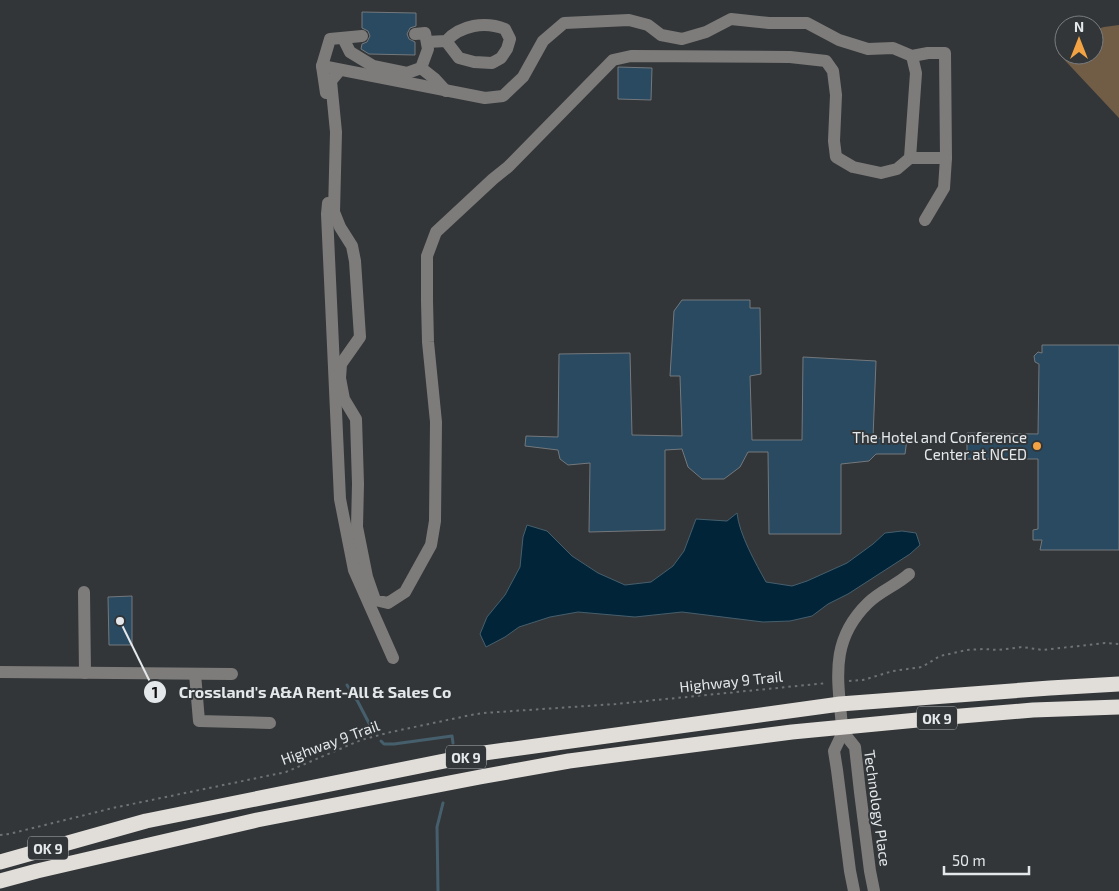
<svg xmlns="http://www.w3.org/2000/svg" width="1119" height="891" font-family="'Exo 2',sans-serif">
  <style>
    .green { fill: #715c46 }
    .water { fill: #022438; stroke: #465f6d }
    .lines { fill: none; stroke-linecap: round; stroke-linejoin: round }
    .stream { stroke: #465f6d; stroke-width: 3 }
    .building { fill: #294a60; stroke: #74787c }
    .path { stroke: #6f7275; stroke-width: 2; stroke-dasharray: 2.5 4; stroke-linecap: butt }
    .minor { stroke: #7e7c7a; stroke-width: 12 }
    .highway { stroke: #e1ddd9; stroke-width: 15 }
    .poi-dot { fill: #f4a344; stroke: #323639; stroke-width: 2 }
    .labels { text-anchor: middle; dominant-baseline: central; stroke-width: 4; stroke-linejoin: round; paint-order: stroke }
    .shield { fill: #323639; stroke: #afb3b5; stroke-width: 1 }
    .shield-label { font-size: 14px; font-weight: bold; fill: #e5e8ea }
    .poi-label { font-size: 15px; fill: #e5e8ea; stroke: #323639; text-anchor: end }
    .street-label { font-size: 15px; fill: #e5e8ea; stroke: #323639 }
    .leader { fill: none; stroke: #e5e8ea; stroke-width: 2 }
    .callout-dot { fill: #e5e8ea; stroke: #323639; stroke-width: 2 }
    .mark-label { font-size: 15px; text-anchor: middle; font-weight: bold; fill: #111 }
    .callout-label { font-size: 16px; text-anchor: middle; font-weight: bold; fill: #e5e8ea; stroke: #323639; stroke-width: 4; stroke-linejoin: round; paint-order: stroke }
  </style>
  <rect width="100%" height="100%" fill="#323639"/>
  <path class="green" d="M1119,25V118L1058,53L1064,49V55H1094V30L1104,27Z"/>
  <path class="water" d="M737,513C739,534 756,564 766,582L792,586L807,581L847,563L873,544L885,533L902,531L916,533L920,545L910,554L848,594L828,604L812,616L790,621L763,622L682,612L635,617L578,612L550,617L519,627L505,637L486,647L480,634L487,617L505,595L520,567L523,537L527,525L547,531L572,556L598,573L625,585L651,582L673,566L684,551L696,519L727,521Z"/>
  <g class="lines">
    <g class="stream">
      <path d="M347,685L358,702L372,729"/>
      <path d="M381,741L384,744H394L452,736L453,743"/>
      <path d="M438,891L437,827L443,803"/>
    </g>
  </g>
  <g class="building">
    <path d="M362,12L416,13V26L410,28L407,34L409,39L415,42V55L369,54L361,49L362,44L367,42L370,36L368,31L362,28Z"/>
    <path d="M618,67L652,68L651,100L618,99Z"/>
    <path d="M682,300H750V308H760L761,374L750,376L752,440H802L803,357L876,361L873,438L907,439L905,454H876L869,461L841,464V534H769L768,452H748L740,467L724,479H702L688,467L682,449L665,450V530L589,532L590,463L568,465L560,459L558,450L525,446L526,436L558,437L559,354L630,353L632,435L682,436L680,376H670L674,311Z"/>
    <path d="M1042,345H1119V550H1040L1042,540H1033V530L1038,529V459H967V433L1038,434L1039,364L1035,362L1034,356L1038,352L1042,353Z"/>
    <path d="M132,596V645H109L108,597Z"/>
  </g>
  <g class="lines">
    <g class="path">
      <path d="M849,681L863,680L893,671L922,667L940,656L967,650L984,649L998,650L1022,647L1043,650L1105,643L1119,644"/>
      <path d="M0,835L9,834L113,808L286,772L361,740L391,732L471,715L484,713L616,704L827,683"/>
    </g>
    <g class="minor">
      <path d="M343,38L350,52L373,66L407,73L421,68L428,49L425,33L415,34"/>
      <path d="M427,42L446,41L459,58L474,62L492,63L501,58L507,49L510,39L505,29C485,21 461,25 446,41"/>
      <path d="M912,56L916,73L910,158H946"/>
      <path d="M322,66L485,98L503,96L523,77L543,41L564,23L629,20L648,25L661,35L682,39L706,32L731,19L769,23H807L839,40L868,49L893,48L912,56L928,53H945L946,158L944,188L925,220"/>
      <path d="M421,68L435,79L446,91"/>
      <path d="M340,70L331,81L336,132L334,212L340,227L352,246L355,261L360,337L341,364L340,378L344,399L356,419L358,484L357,527L367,577L375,600L388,603L405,592L431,545L435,521L436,422L428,342L427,301V256L436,232L493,179L508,167L613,60L631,56L790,57L826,61L833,71L836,95L834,141L836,157L853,167L881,173L897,169L910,158"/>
      <path d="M326,93L322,66L330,39L362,36"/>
      <path d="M328,203L327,214L340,499L354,570L393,658"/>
      <path d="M84,592L85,673"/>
      <path d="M0,672L232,674"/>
      <path d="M195,674L199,721L270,723"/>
      <path d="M843,732L834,751L837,770L850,871L854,891"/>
      <path d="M874,891L870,871L860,792L855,747L843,732L842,727C838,679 829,641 868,603C880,591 897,585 909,574"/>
    </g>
    <g class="highway">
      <path d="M0,862L146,821L484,753L840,704L1050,688L1119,684"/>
      <path d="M0,881L37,871L257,820L480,777L569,761L792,732L949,717L1033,710L1119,707"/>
    </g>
  </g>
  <circle class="poi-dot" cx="1037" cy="446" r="5"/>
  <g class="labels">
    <g class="shield">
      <rect x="917" y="706.5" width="40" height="23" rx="4"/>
      <rect x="446" y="745.5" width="40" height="23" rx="4"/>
      <rect x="28" y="836.5" width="40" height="23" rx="4"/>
    </g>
    <g class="shield-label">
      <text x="937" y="718">OK 9</text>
      <text x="466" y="757">OK 9</text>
      <text x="48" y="848">OK 9</text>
    </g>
    <g class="poi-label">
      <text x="1027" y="437">The Hotel and Conference<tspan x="1027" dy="17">Center at NCED</tspan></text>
    </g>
    <g class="street-label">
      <text transform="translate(731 681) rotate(-6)">Highway 9 Trail</text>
      <text transform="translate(330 742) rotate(-20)">Highway 9 Trail</text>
      <text transform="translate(878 808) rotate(82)">Technology Place</text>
    </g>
  </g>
  <path class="leader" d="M120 621L155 692"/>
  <g class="callout-dot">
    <circle cx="120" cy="621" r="5"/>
    <circle cx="155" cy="692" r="12"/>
  </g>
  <g class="mark-label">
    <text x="155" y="698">1</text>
  </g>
  <g class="callout-label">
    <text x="315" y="698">Crossland's A&amp;A Rent-All &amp; Sales Co</text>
  </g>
  <g transform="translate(1079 40)"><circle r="24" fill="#323639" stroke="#7a7d80"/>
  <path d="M0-4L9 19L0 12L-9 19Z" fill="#f4a344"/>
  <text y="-8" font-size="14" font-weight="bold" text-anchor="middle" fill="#e5e8ea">N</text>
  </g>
  <path d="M944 866v8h85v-8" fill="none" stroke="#e5e8ea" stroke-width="2.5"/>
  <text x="952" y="866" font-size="15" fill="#e5e8ea" stroke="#323639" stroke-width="4" paint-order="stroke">50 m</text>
</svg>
